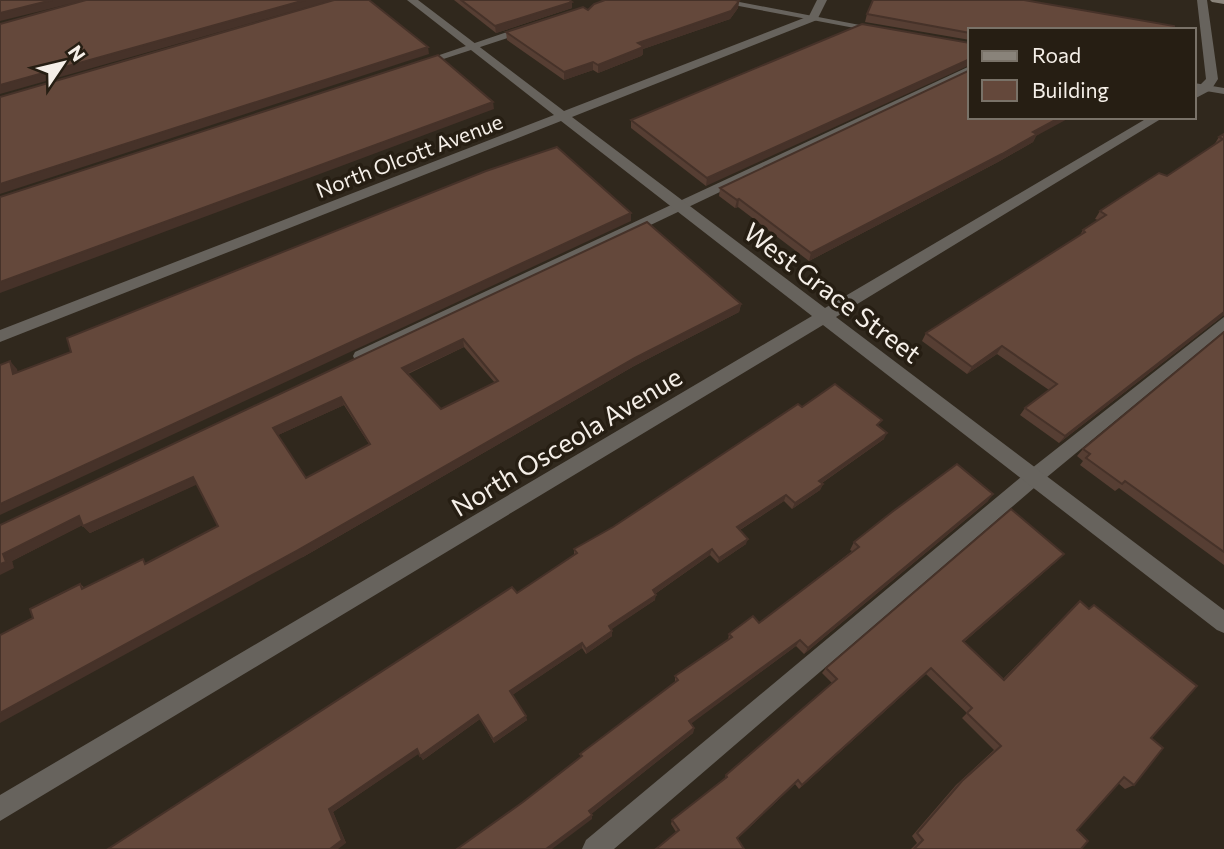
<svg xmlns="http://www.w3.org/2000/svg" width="1224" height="849" font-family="Commissioner,sans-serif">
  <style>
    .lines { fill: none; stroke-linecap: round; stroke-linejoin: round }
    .lane { fill: #67635d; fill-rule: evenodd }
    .street { fill: #67635d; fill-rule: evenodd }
    .secondary { fill: #89837a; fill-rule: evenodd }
    .wall { fill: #563e33; fill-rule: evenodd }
    .shaded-wall { fill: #463229 }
    .building { fill: #64483b; stroke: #463229; stroke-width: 2; fill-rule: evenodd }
    .labels { text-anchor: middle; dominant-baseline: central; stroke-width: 7; stroke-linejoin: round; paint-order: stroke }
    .far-street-label { font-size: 21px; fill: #f5efe8; stroke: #261e13 }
    .street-label { font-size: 26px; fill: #f5efe8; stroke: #261e13 }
  </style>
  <rect width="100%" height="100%" fill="#30281d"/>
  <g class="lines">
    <g class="lane">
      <path d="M707,0H729L886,30L881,33Z"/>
      <path d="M528,25L533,28L532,30L422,66L413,64Z"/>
      <path d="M970,66V73L367,360H355L353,356L355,352Z"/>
      <path d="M1194,83L1224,88V94L1194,89Z"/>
      <path d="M1224,317V331L1041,482L614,849H582L586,840L1027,472Z"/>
    </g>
    <g class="street">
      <path d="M407,0H418L564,111L809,16L817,0H827L817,20L572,117L825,308L1149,117H1164L836,317L1224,610V633L1217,630L823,325L0,821V795L812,316L561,121L0,342V330L554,115Z"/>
      <path d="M1197,0H1207L1218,79L1211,90L1194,99V91L1206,79Z"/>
    </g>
    <path class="secondary" d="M1210,0H1224V4L1212,2Z"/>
  </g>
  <g class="wall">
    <path d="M454,0H569L572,2V8L496,33Z"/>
    <path d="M739,1L738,8L730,19L643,49V54L641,56L598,73L593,70L564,80L507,40L506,32L588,10Z"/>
    <path d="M867,14L970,30V40L865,22Z"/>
    <path d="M862,24L706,186L631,128V120Z"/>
    <path d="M1224,134V315L1059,443L1020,415L1025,408L1049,390L997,354L967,374L922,341L926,333L1080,235L1083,230L1098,220L1095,219L1100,211L1167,176L1214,145L1219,137Z"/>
    <path d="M1036,136L1033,142L998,162L809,261L738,207L735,208L719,196L720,188Z"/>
    <path d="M647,222L741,304L739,312L634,366L303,557L33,618L80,584L85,588L147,563L218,526L197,484L90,533L82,525L12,561L14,568L0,525ZM464,347L495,383L441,409L408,374ZM344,405L369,444L306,478L278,435Z"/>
    <path d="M1224,332V565L1119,488L1115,491L1080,465L1083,461L1077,456L1083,449Z"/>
    <path d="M802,407L879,427L884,439L822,483L823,484L820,490L792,509L784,501L740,530L746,544L718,563L710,555L655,594V600L611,629L612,636L586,654L582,648L512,695L527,720L494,743L480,719L423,760L419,753L333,812L346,843L108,849L517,593L574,555V549L613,527Z"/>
    <path d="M988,501L804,654L796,646L691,723L694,728L693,733L591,814L592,819L523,802L581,757L580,754L675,683V676L728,640L729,634L759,623L852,551L850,550L854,542Z"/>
    <path d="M1058,560L964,642L1003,679L1080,601L1151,738L1134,785L1125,789L1118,783L1077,830L1081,849H911L917,843L912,836L956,785L994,750L962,718L967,713L926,674L799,789L795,784L737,839L676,832L671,824L672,820L724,780L726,775L832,683L822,673L826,668Z"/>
  </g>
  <g class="shaded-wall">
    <path d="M52,0H86L0,21V13Z"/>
    <path d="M305,0H333L0,94V85Z"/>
    <path d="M739,1L738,8L730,19L643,49V54L641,56L598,73V65L638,43Z"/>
    <path d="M572,2V8L496,33L495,26Z"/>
    <path d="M428,47L429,54L0,194V184Z"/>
    <path d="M970,59V65L706,186L707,178Z"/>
    <path d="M593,62V70L564,80V72Z"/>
    <path d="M493,102L494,109L0,293V282Z"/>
    <path d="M1061,117H1071L1036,136L1033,142L998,162L809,261L811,253Z"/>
    <path d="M739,199L738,207L735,208L737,200Z"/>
    <path d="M631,213V221L0,515V504Z"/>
    <path d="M741,304L739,312L634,366L303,557L0,723V713L635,358Z"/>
    <path d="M1224,312V315L1059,443L1065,436Z"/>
    <path d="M463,339L464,347L404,375L402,368Z"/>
    <path d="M1002,346L997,354L967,374L972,367Z"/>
    <path d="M10,361L17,369L20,381L13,374Z"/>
    <path d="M341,397L344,405L278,435L273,428Z"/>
    <path d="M887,433L884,439L816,487L819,481Z"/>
    <path d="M193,477L198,484L90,533L83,526Z"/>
    <path d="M823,484L820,490L792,509L795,503Z"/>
    <path d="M993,494L988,501L804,654L808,648Z"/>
    <path d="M786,495L784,501L735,533L737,527Z"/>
    <path d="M79,516L87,523L12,561L14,568L0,575V564L3,554Z"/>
    <path d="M748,539L746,544L718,563L719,558Z"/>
    <path d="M712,549L710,555L652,596L653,590Z"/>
    <path d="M1064,554L1058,560L958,647L963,641Z"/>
    <path d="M656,595L655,600L609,631V626Z"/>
    <path d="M612,631V636L586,654V649Z"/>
    <path d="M800,640L796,646L688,726L689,721Z"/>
    <path d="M582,643V648L511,696L510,691Z"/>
    <path d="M931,668L926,674L799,789L802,785Z"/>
    <path d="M478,715L480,719L423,760L420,756Z"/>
    <path d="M526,716L527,720L494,743L493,739Z"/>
    <path d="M694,728L693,733L590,815L589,811Z"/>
    <path d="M417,749L420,753L333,812L346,843L338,849H330L329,809Z"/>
    <path d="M798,780L795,784L734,842L737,838Z"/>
    <path d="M592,815V819L552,849H546Z"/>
  </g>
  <g class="building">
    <path d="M0,0H52L0,13Z"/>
    <path d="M86,0H305L0,85V24Z"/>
    <path d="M334,0H369L428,47L0,184V97Z"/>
    <path d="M461,0H569L572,2L495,26Z"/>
    <path d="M605,0H735L739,1L731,11L638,43L643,46L641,48L598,65L593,62L564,72L506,32L583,7L588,10L594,4Z"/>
    <path d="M873,0H1024L1174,26V30H970V33L867,14Z"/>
    <path d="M862,24L970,43V59L707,178L631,120Z"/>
    <path d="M438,55L493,102L0,282V197Z"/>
    <path d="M970,70V117H1061L1033,132L1037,134L1002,154L811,253L739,199L737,200L720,188Z"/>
    <path d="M1224,134V312L1065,436L1025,408L1057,384L1002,346L972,367L926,333L1085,232L1083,230L1106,215L1100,211L1123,196L1159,173L1167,176L1223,139L1219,137Z"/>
    <path d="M557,147L631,213L0,504V365L10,361L13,374L71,352L67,338L486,171Z"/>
    <path d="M647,222L741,304L635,358L298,550L0,713V635L33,618L30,609L80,584L82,589L143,559L145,564L218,526L193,477L83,526L79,516L3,554L6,562L0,564V525ZM463,339L498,381L441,409L402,368ZM341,397L370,444L306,478L273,428Z"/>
    <path d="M1224,332V552L1125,481L1122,484L1086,458L1090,454L1083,449Z"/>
    <path d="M835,384L882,420L877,425L887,433L819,481L823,484L795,503L786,495L737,527L748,539L719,558L712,549L653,590L656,595L609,626L612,631L586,649L582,643L510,691L526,716L493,739L478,715L420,756L417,749L329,809L342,840L330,849H108L512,587L517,593L577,553L574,549L613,527L798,404L802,407Z"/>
    <path d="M957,464L993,494L808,648L800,640L689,721L694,728L589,811L592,815L546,849H457L523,802L582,756L580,754L678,680L675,676L732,637L729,634L753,616L759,623L859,547L854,542L892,512Z"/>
    <path d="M1011,509L1064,554L963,641L1004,680L1080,601L1089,609L1094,605L1197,686L1151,738L1163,748L1134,785L1124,777L1077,830L1088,841L1081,849H914L923,840L917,833L962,781L1001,746L967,713L972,708L931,668L802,785L798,780L737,838L744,849H656L679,830L672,820L727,777L726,775L837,679L826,668Z"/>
  </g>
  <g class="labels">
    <g class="far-street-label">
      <text transform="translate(409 155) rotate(-21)">North Olcott Avenue</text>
    </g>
    <g class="street-label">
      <text transform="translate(833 292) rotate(37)">West Grace Street</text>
      <text transform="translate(566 441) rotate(-31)">North Osceola Avenue</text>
    </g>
  </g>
  <rect x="968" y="28" width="228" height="91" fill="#261e13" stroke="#797268" stroke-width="2"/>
  <rect x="982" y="51" width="35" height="10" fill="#89837a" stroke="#797268" stroke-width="2"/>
  <text x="1032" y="63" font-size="21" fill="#f5efe8">Road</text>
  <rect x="982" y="80" width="35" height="21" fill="#64483b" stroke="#797268" stroke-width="2"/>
  <text x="1032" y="98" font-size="21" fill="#f5efe8">Building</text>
  <g transform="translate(63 63) rotate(55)" stroke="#261e13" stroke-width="5" paint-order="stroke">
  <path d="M0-5L12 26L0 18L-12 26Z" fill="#f5efe8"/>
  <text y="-10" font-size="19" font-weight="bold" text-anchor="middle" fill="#f5efe8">N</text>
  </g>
</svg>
